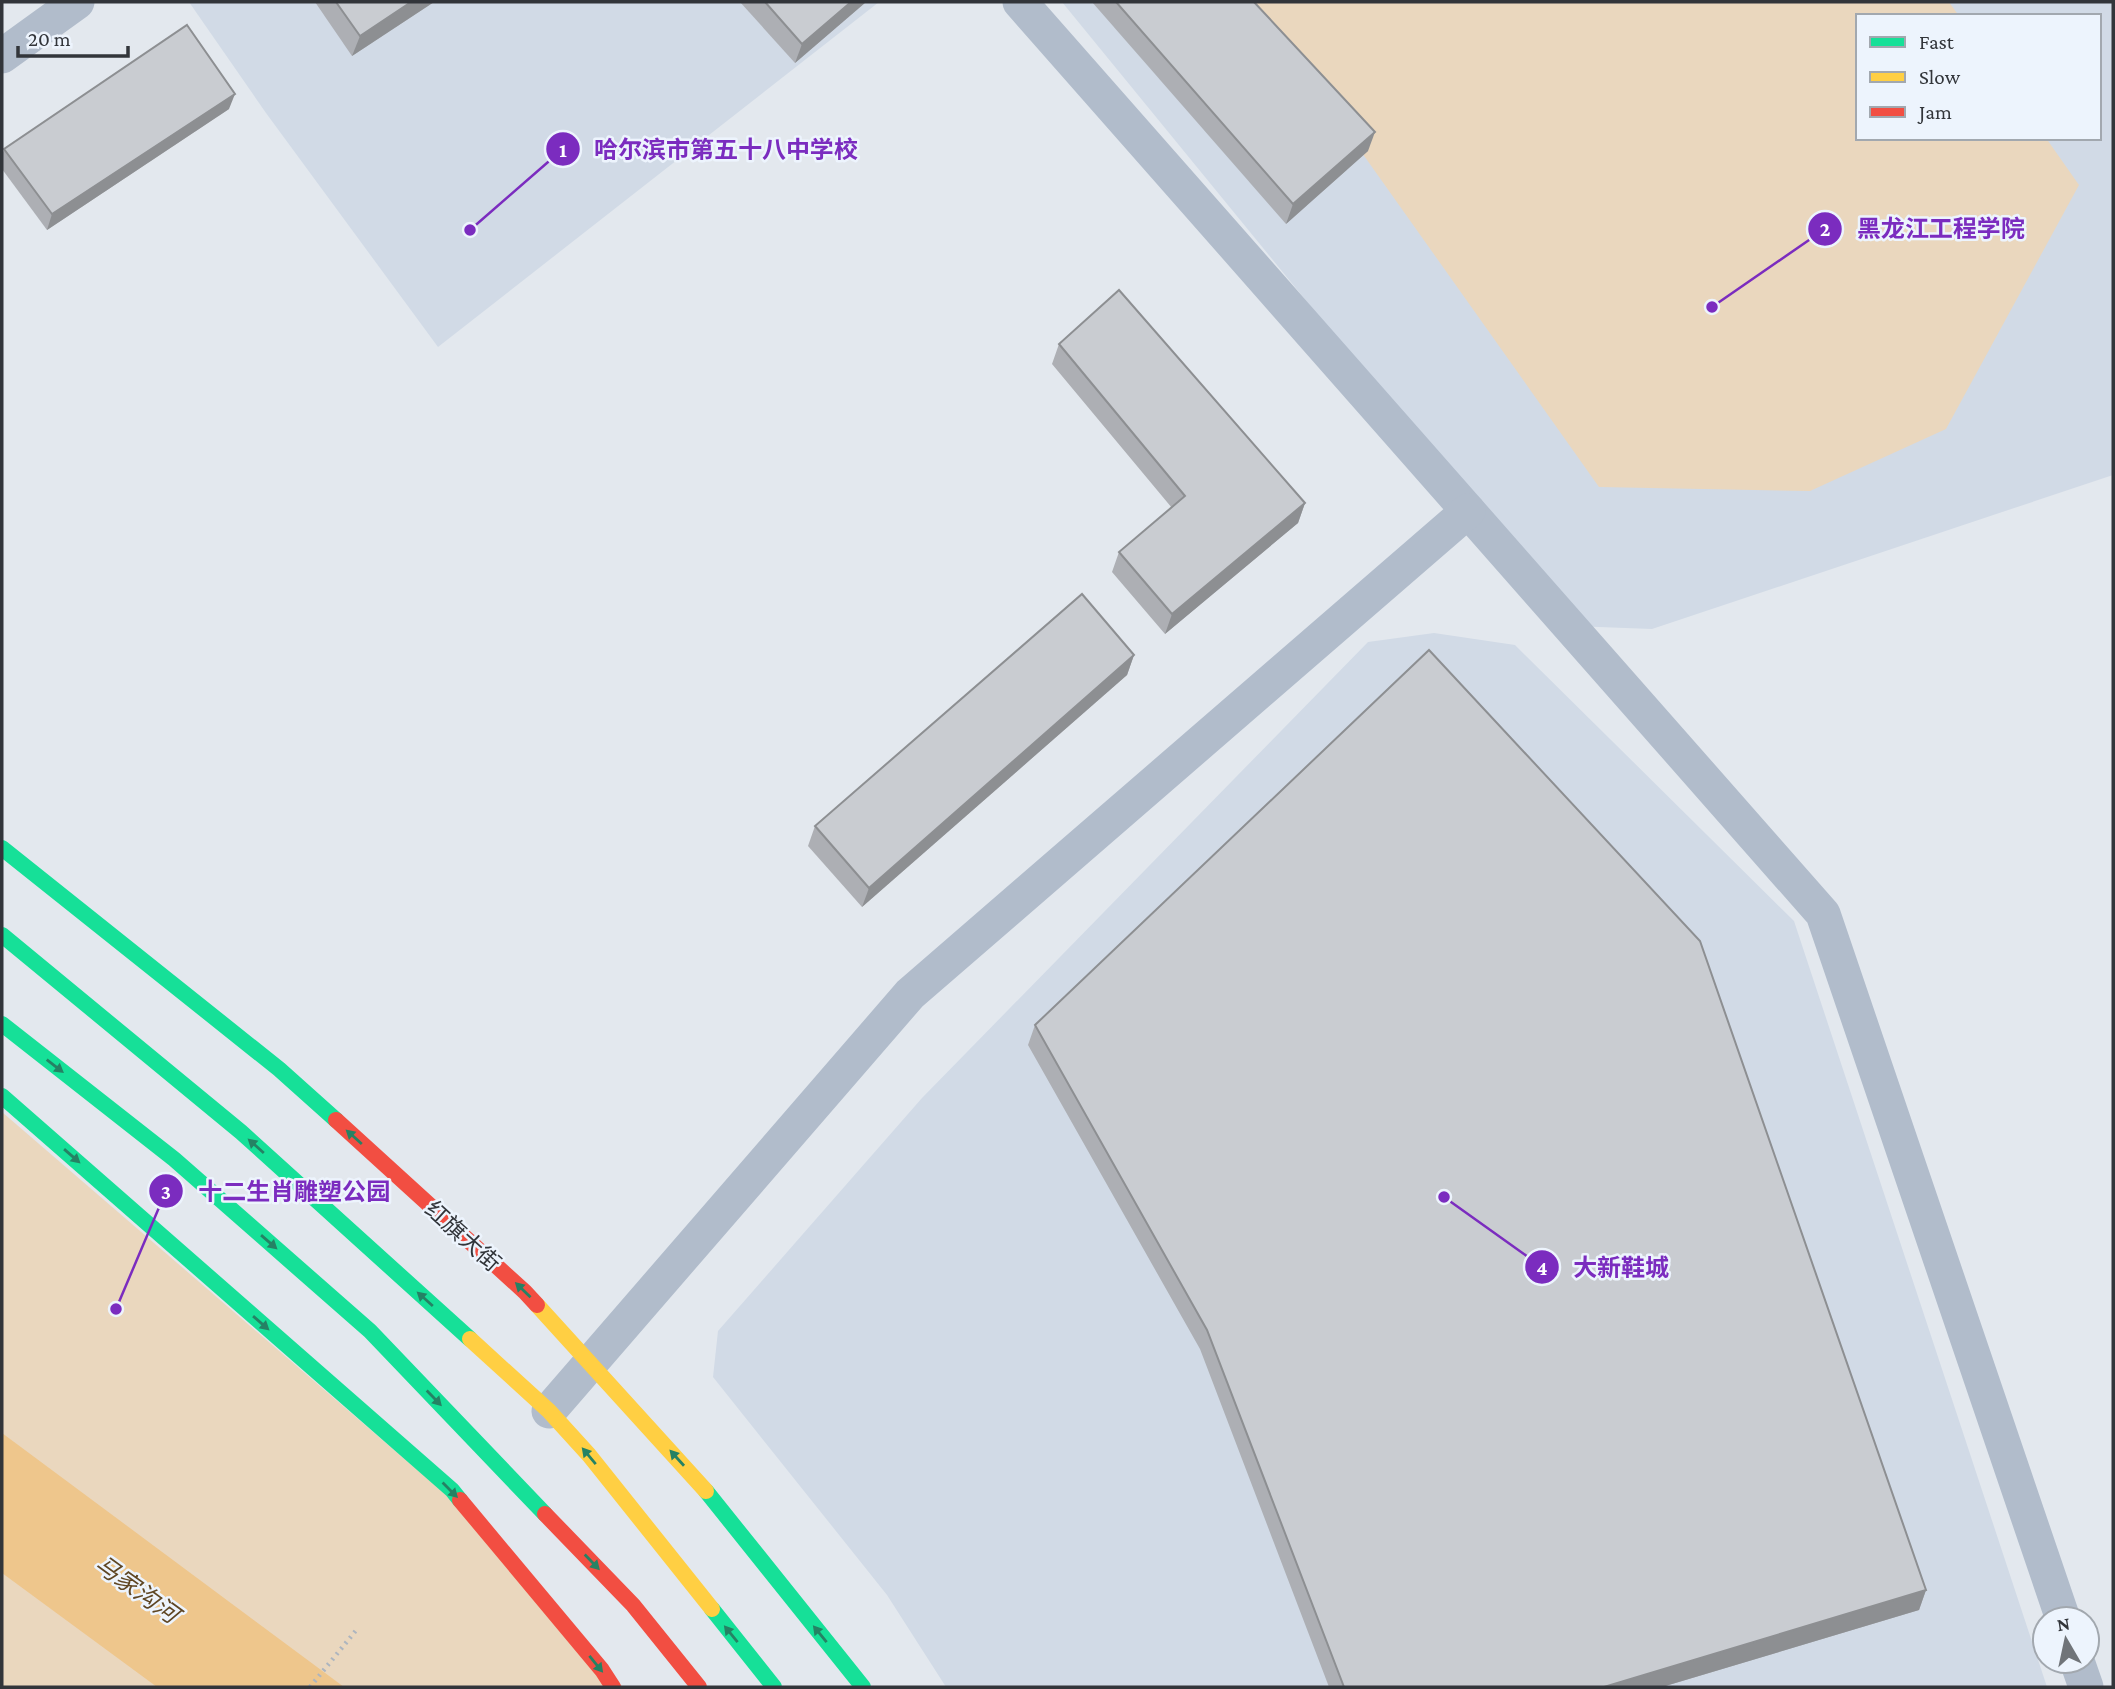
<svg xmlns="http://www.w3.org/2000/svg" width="2115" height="1689" font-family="'Crimson Pro','Noto Sans SC',serif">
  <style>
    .built { fill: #d1dae6; fill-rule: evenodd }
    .green { fill: #ead7be }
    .water { fill: #eec68c }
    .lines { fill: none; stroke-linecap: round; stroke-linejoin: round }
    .path { stroke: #adb5bf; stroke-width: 4.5; stroke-dasharray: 2 5; stroke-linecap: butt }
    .street { stroke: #b1bccb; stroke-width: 35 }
    .fast { stroke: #16e098; stroke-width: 16 }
    .slow { stroke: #ffcf43; stroke-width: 16 }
    .jam { stroke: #f24e42; stroke-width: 16 }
    .wall { fill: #adafb4 }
    .shaded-wall { fill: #8d8f92 }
    .building { fill: #c9ccd1; stroke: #8d8f92; stroke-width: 2 }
    .oneway { fill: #258264 }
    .labels { text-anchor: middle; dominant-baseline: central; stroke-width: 5; stroke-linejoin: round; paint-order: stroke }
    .street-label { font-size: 23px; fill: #32353a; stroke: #edf4fd }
    .water-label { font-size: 24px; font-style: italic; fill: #5f4623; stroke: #edf4fd }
    .leader { fill: none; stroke: #7b2cbf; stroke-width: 2.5 }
    .callout-dot { fill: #7b2cbf; stroke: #edf4fd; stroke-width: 2.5 }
    .mark-label { font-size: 21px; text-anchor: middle; font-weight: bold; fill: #fff }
    .callout-label { font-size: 24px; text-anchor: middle; font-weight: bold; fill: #7b2cbf; stroke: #edf4fd; stroke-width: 5; stroke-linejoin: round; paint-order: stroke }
  </style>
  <rect width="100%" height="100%" fill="#e3e8ee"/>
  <g class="built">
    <path d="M189,2H879L438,347L266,113Z"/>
    <path d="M1062,2H2113V475L1652,629L1572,626ZM1858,16H2099V138H1858Z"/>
    <path d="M1434,633L1515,645L1794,921L2047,1687H946L887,1595L713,1377L718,1331L922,1098L1368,642Z"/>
  </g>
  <g class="green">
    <path d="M1255,2H1949L1959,16H1858V138H2046L2079,185L1946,429L1810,491L1599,487Z"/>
    <path d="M2,1112L458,1505L623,1687H2Z"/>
  </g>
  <path class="water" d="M2,1433L344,1687H157L2,1573Z"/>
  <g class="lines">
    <path class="path" d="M310,1687L358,1628"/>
    <g class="street">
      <path d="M1020,2L1823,914L2063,1619"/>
      <path d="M2,56L77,2"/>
      <path d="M549,1411L910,994L1468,511"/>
      <path d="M2077,1661L2086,1687"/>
    </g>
    <g class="fast">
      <path d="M2,848L279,1069L336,1120"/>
      <path d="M2,935L241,1132L470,1339"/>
      <path d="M2,1024L174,1159L370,1331L545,1514"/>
      <path d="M2,1096L452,1490L460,1500"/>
      <path d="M706,1491L863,1687"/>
      <path d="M712,1609L774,1687"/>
    </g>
    <g class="slow">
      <path d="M537,1305L706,1491"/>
      <path d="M470,1339L549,1411L589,1455L712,1609"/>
    </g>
    <g class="jam">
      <path d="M336,1120L525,1292L537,1305"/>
      <path d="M460,1500L602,1670L613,1687"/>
      <path d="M545,1514L633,1605L699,1687"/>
    </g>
  </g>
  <g class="wall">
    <path d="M315,2H434L352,56Z"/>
    <path d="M740,2H866L795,63Z"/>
    <path d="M1092,2H1254L1368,151L1286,224Z"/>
    <path d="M229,109L47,230L2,169V156L4,149Z"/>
    <path d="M1059,344L1305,503L1298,523L1165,634L1112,572L1119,552L1172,508L1052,364Z"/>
    <path d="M1134,655L1127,675L862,907L808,846L815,826Z"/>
    <path d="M1035,1025L1926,1590L1919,1610L1662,1687H1329L1200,1349L1028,1045Z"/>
  </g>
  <g class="shaded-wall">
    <path d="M411,2H434L352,56L360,36Z"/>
    <path d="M851,2H866L795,63L802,44Z"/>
    <path d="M235,94L229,109L47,230L52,214Z"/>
    <path d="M1375,132L1368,151L1286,224L1293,204Z"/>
    <path d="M1305,503L1298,523L1165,634L1172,614Z"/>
    <path d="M1134,655L1127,675L862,907L869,888Z"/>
    <path d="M1926,1590L1919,1610L1662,1687H1604Z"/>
  </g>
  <g class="building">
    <path d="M336,2H411L360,36Z"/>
    <path d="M765,2H851L802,44Z"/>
    <path d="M1116,2H1254L1375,132L1293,204Z"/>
    <path d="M187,25L235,94L52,214L4,149Z"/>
    <path d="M1119,290L1305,503L1172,614L1119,552L1185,496L1059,344Z"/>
    <path d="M1082,594L1134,655L869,888L815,826Z"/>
    <path d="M1429,650L1700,941L1926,1590L1604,1687H1344L1207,1330L1035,1025Z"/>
  </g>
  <defs><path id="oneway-solid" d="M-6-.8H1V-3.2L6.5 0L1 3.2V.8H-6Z" transform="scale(1.75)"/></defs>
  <g class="oneway">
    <use href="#oneway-solid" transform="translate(55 1066) rotate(38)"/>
    <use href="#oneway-solid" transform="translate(354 1137) rotate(-138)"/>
    <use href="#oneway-solid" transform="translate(256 1146) rotate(-138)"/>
    <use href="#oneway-solid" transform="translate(72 1156) rotate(41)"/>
    <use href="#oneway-solid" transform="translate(269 1242) rotate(41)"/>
    <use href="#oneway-solid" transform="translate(523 1290) rotate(-136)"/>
    <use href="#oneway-solid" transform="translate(425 1299) rotate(-138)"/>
    <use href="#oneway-solid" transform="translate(261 1323) rotate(41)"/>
    <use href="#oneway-solid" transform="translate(434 1398) rotate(46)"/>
    <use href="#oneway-solid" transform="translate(589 1456) rotate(-130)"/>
    <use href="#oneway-solid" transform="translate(677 1458) rotate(-132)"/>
    <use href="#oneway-solid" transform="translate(450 1490) rotate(45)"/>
    <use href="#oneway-solid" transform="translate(592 1562) rotate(46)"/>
    <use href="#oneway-solid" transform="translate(731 1634) rotate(-129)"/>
    <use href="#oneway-solid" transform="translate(820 1634) rotate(-129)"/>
    <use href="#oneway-solid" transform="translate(596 1664) rotate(51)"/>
  </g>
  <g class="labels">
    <g class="street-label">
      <text transform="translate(463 1236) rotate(42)">红旗大街</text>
    </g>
    <g class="water-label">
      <text transform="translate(137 1589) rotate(36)">马家沟河</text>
    </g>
  </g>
  <path class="leader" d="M470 230L563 149M1712 307L1825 229M116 1309L166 1191M1444 1197L1542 1267"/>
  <g class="callout-dot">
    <circle cx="470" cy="230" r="7"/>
    <circle cx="1712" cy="307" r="7"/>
    <circle cx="116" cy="1309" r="7"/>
    <circle cx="1444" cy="1197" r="7"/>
    <circle cx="563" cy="149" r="18"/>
    <circle cx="1825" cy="229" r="18"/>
    <circle cx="166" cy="1191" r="18"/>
    <circle cx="1542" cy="1267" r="18"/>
  </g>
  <g class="mark-label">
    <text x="563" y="157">1</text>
    <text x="1825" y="236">2</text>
    <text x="166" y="1199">3</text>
    <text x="1542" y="1275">4</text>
  </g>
  <g class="callout-label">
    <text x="726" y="158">哈尔滨市第五十八中学校</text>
    <text x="1941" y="237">黑龙江工程学院</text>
    <text x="294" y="1200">十二生肖雕塑公园</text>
    <text x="1621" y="1276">大新鞋城</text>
  </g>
  <rect width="2115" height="1689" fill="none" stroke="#32353a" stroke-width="7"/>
  <rect x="1856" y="14" width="245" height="126" fill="#edf4fd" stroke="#a2a8af" stroke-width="2"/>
  <rect x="1870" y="37" width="35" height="10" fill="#16e098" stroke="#a2a8af" stroke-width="2"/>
  <text x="1919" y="49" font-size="21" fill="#32353a">Fast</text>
  <rect x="1870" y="72" width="35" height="10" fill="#ffcf43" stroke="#a2a8af" stroke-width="2"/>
  <text x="1919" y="84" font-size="21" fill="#32353a">Slow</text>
  <rect x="1870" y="107" width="35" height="10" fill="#f24e42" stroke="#a2a8af" stroke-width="2"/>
  <text x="1919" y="119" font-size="21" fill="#32353a">Jam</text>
  <g transform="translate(2066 1640) rotate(351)"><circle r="33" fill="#edf4fd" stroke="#a2a8af" stroke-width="2"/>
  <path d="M0-5L12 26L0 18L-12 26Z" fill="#707479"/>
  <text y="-10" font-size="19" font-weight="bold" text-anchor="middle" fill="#32353a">N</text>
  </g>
  <path d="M18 46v10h110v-10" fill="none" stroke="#32353a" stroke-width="3.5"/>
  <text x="28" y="46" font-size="21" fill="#32353a" stroke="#edf4fd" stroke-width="5" paint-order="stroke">20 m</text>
</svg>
